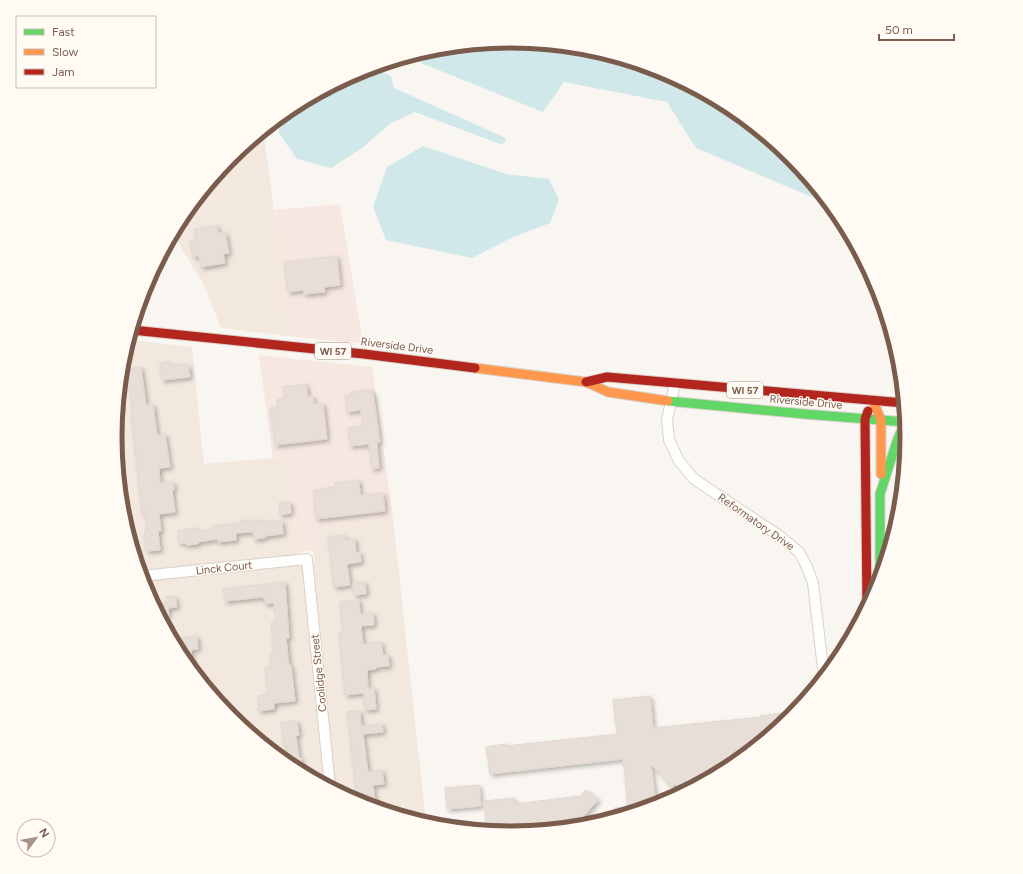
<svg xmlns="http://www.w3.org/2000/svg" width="1023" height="874" font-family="Figtree,sans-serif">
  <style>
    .residential { fill: #f2e8de }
    .commercial { fill: #f6e8e1 }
    .water { fill: #d0e8ea }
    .building { fill: #e6ded7; stroke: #e2d8d2; filter: url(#shadow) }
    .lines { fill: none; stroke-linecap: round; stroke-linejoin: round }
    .street-casing { stroke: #d7d1cb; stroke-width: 12 }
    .fast-casing { stroke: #dad1cc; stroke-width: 11 }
    .slow-casing { stroke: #dad1cc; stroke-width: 11 }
    .jam-casing { stroke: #dad1cc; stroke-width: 11 }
    .street { stroke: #fefefd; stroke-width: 10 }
    .fast { stroke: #63d668; stroke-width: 9 }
    .slow { stroke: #ff974d; stroke-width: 9 }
    .jam { stroke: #b3261e; stroke-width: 9 }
    .labels { text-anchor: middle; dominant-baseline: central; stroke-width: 3; stroke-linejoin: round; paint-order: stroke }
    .shield { fill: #fffaf3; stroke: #a28b7f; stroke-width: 1 }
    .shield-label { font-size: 10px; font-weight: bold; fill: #7a5c4d }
    .street-label { font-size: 11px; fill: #7a5c4d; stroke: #fffaf3 }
    .rim { fill: none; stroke: #7a5c4d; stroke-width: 5 }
  </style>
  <defs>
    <filter id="shadow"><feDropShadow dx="2.5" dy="2.5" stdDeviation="2" flood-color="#0004"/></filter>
  </defs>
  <rect width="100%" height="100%" fill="#f9f5f0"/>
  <g class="residential">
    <path d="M263,131L274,210L288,336L221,328L204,285L176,239L172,235L182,217L232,157Z"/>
    <path d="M129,340L192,347L204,464L285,457L298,566L315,564L314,554L313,551H309L326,526L393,518L426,823L360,803L291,766L231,717L182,657L146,588L123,514L116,437L123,360Z"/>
  </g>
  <g class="commercial">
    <path d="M340,204L363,344L288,336L274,210Z"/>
    <path d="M259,355L372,367L393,518L326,526L309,551L296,553L285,457L273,458Z"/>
  </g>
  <g class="water">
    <path d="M512,41L589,49L663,71L732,108L792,157L828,201L819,200L696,148L667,102L564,82L543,112L406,57L434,49Z"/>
    <path d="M372,67L391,76L394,88L506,138L503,145L415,112L391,123L362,148L331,168L297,159L279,133V118L292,108L360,71Z"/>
    <path d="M423,146L506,174L549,179L559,200L550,223L513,237L472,258L386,240L373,207L387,167Z"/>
  </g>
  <g class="building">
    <path d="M217,225L218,233L225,232L229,253L223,254L225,263L201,267L199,256L193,257L190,241L196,240L194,229Z"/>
    <path d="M337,256L340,285L324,287L325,292L304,294L303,290L288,292L284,262Z"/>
    <path d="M169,362V365L182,364V366L188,365L190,377L162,380L160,363Z"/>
    <path d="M141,367L146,405L153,404L157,435L165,434L170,467L159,468L160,483L173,482L174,490H172L175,512L159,514L161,531H158L160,550L146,551L144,531H147L145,511L142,512L131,414L133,413L127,369Z"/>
    <path d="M306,384L308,397L313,396L314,404L323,403L327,439L275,445L270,408H278L277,400L284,399L283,387Z"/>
    <path d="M370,389V392H373L380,442L377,443L379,468L372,469L369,444L350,446L348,428L363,426L361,410L347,412L345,395H351V392Z"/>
    <path d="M359,480L360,495L383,493L385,511L316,519L313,490L336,487L335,483Z"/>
    <path d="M290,502L291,513L280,515L279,503Z"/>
    <path d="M248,520V522L263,520V522L282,521L283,534L265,536V538L254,539L253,532L236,533V540L218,542V539L198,542V544L186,545V543H179L178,531L197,528V531L212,530V526L240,523V521Z"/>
    <path d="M344,535L345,540L355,539L356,553L360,552L361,562L347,564L350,585L334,587L328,537Z"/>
    <path d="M285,582L289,638H286L289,665H291L295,701L274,703V709L259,711L258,696L268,695L265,667H271L270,654H274L271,623L276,622L274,603L265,604L264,597L225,601L223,589Z"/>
    <path d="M365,582L366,594L354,595L353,583Z"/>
    <path d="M175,596L177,607L168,608L169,615L160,616L154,604L167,603L166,597Z"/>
    <path d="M359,600L360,614L373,613L374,625L361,626L363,644L381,642L383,655H388L389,666L376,667V669L367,670L368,688H374L376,709L365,710L364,693L345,695L339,633L343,632L340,602Z"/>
    <path d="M197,636L198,649L191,650L193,670L182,657L173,639Z"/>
    <path d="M650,696L653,728L761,717L760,716L782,713L783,724L731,766L683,792L675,784L672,787L651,764L656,805L615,817L614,808L628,807L623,759L490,774L486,747L506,744V746L617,734L613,700Z"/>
    <path d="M360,711L361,726L382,724L383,732L363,734L368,772L382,770L384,784L373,785L376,808L360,803L358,798H357L347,712Z"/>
    <path d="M297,721L299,735L296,736L299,758H301L303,772L289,764L287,745L284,746L281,722Z"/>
    <path d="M479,785L481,806L447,809L445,788Z"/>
    <path d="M586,790L598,800L582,818L583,825L511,833L487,831L484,801L514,798L515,804L581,796Z"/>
  </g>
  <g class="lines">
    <g class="street-casing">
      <g id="street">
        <path d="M675,383L667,420L669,440L679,461L694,479L781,537L799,552L807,567L813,583L824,677"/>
        <path d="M142,576L307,559L330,787"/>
      </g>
    </g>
    <g class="fast-casing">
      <g id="fast">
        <path d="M668,401L804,414L906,422"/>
        <path d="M880,580V494L897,441L905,422"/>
      </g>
    </g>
    <g class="slow-casing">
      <g id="slow">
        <path d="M475,368L586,382L608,392L668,401"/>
        <path d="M873,401L881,420V474"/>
      </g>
    </g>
    <g class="jam-casing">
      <g id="jam">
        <path d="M132,330L364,354L475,368"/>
        <path d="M586,382L607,377L904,403"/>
        <path d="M867,609L865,419L868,411"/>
      </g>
    </g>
    <use href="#street" class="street"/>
    <use href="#fast" class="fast"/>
    <use href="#slow" class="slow"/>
    <use href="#jam" class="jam"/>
  </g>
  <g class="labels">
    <g class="shield">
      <rect x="315" y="343" width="36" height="16" rx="3"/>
      <rect x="727" y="382" width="36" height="16" rx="3"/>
    </g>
    <g class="shield-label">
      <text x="333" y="351">WI 57</text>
      <text x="745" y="390">WI 57</text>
    </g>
    <g class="street-label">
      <text transform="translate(397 346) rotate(7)">Riverside Drive</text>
      <text transform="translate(806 402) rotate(5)">Riverside Drive</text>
      <text transform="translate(756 522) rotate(35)">Reformatory Drive</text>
      <text transform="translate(224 568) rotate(-6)">Linck Court</text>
      <text transform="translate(319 673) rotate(-96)">Coolidge Street</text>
    </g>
  </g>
  <path d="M0 0H1023V874H0ZM122 437a389 389 0 1 1 778 0a389 389 0 1 1-778 0Z" fill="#fffaf3" fill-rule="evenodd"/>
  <path class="rim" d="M122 437a389 389 0 1 1 778 0a389 389 0 1 1-778 0Z"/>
  <rect x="16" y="16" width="140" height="72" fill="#fffaf3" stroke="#cabbb1"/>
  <rect x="24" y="29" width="20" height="6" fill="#63d668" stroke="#cabbb1"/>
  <text x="52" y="36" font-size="12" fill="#7a5c4d">Fast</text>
  <rect x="24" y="49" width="20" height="6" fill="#ff974d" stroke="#cabbb1"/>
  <text x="52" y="56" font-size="12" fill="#7a5c4d">Slow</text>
  <rect x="24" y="69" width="20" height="6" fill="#b3261e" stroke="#cabbb1"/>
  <text x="52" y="76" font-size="12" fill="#7a5c4d">Jam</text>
  <g transform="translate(36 838) rotate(58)"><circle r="19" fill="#fffaf3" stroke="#cabbb1"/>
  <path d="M0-3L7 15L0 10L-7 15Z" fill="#a69286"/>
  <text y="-6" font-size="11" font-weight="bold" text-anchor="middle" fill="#7a5c4d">N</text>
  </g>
  <path d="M879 34v6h75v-6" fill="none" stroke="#7a5c4d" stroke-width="2"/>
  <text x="885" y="34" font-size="12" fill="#7a5c4d" stroke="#fffaf3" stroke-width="3" paint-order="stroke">50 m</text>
</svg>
